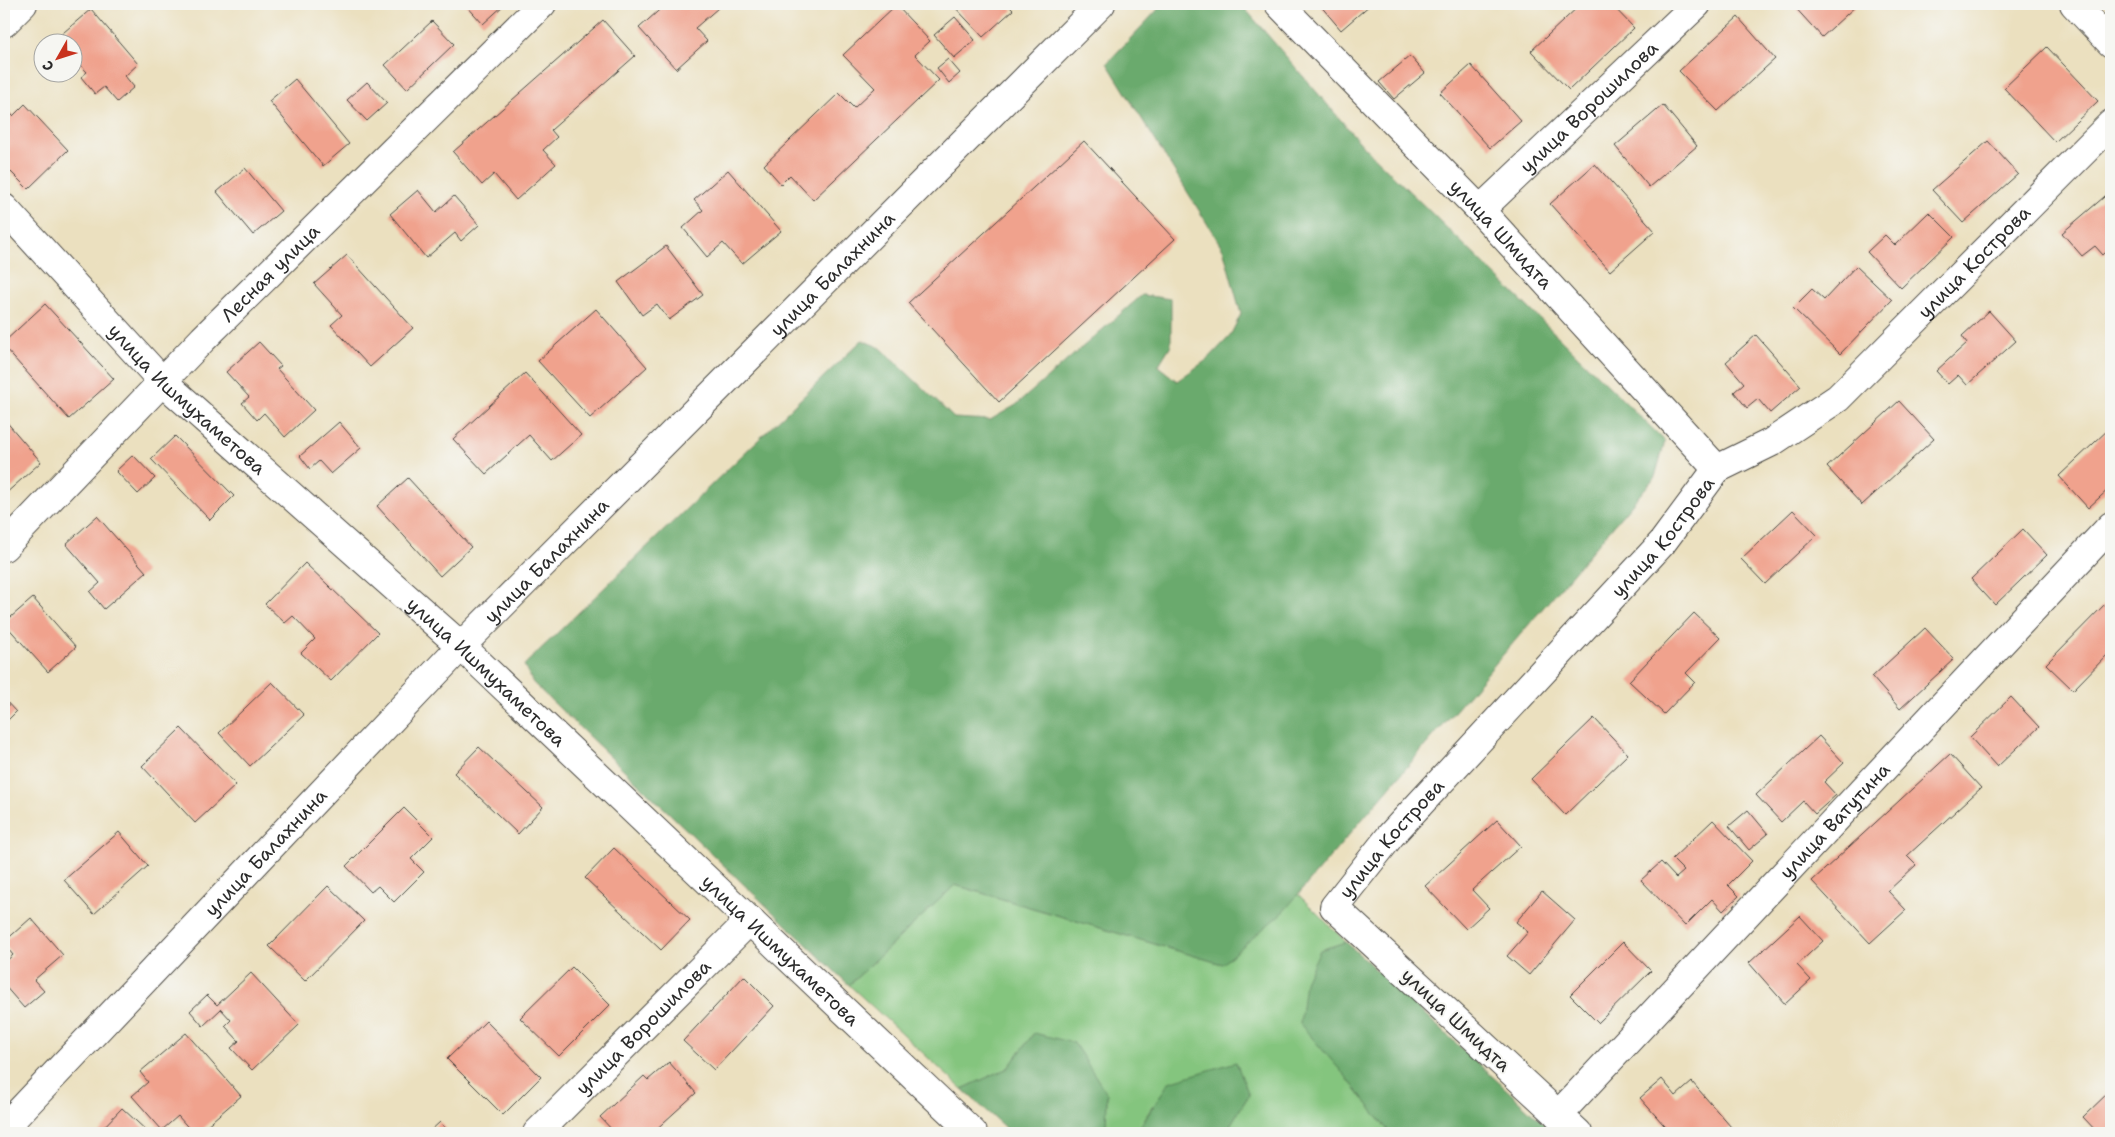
<svg xmlns="http://www.w3.org/2000/svg" width="2115" height="1137" font-family="'Shantell Sans',sans-serif">
  <style>
    .green { fill: #84c57e; stroke: #587854 }
    .forest { fill: #6baa6d; stroke: #4b6a4c }
    .building { fill: #f0a28d }
    .lines { fill: none; stroke-linecap: round; stroke-linejoin: round }
    .street-casing { stroke: #484641; stroke-width: 30 }
    .secondary-casing { stroke: #484641; stroke-width: 30 }
    .street { stroke: #fff; stroke-width: 28 }
    .secondary { stroke: #fff; stroke-width: 28 }
    .labels { text-anchor: middle; dominant-baseline: central; stroke-width: 4; stroke-linejoin: round; paint-order: stroke }
    .street-label { font-size: 19px; fill: #2b2b2b; stroke: #f6f6f2 }
  </style>
  <rect width="100%" height="100%" fill="#f6f6f2"/>
  <filter id="ink" filterUnits="userSpaceOnUse"><feTurbulence type="fractalNoise" baseFrequency=".02" numOctaves="2"/><feDisplacementMap in="SourceGraphic" scale="10" xChannelSelector="R" yChannelSelector="G"/><feConvolveMatrix kernelMatrix="1 2 1 2 8 2 1 2 1" color-interpolation-filters="sRGB"/></filter>
  <filter id="wash" filterUnits="userSpaceOnUse"><feTurbulence type="fractalNoise" baseFrequency=".0096" numOctaves="4" result="noise"/><feDisplacementMap in="SourceGraphic" scale="20" xChannelSelector="R" yChannelSelector="G"/><feGaussianBlur stdDeviation="1.12" result="paint"/><feColorMatrix in="noise" values="0 0 0 0 0 0 0 0 0 0 0 0 0 0 0 0 0 1.4 0 .05"/><feComposite in="paint" operator="in"/></filter>
  <g filter="url(#wash)">
    <rect width="100%" height="100%" fill="#ebe0bf"/>
    <path class="green" d="M955,885L1222,964L1298,894L1346,942L1320,950L1347,1078L1390,1133H1225L1249,1095L1152,1107L1136,1133H1106L1107,1094L1034,1033L1008,1068L962,1089L849,985Z"/>
    <g class="forest">
      <path d="M1163,4H1241L1364,147L1665,441L1655,477L1284,911L1222,964L955,885L849,985L533,683L524,665L862,340L881,348L954,418L990,420L1016,405L1142,295L1171,299V345L1158,366L1177,381L1208,359L1230,336L1241,314L1223,249L1107,63Z"/>
      <path d="M1346,942L1554,1133H1390L1347,1078L1300,1024L1305,982L1320,950Z"/>
      <path d="M1034,1033L1074,1043L1107,1094L1106,1133H1011L962,1089L1008,1068Z"/>
      <path d="M1236,1062L1249,1095L1225,1133H1136L1169,1082Z"/>
    </g>
    <g id="blocks">
      <g class="building">
        <path d="M465,4H505L483,24Z"/>
        <path d="M666,4H714L718,8L695,28L707,41L676,69L639,28Z"/>
        <path d="M952,4H1007L1013,10L983,37Z"/>
        <path d="M1319,4H1371L1341,30Z"/>
        <path d="M1581,4H1611L1634,28L1569,90L1531,51Z"/>
        <path d="M1792,4H1858L1822,37Z"/>
        <path d="M896,5L930,41L915,55L939,80L813,200L790,175L781,184L764,165L839,93L854,108L875,88L843,55Z"/>
        <path d="M91,9L138,64L125,76L134,87L117,102L104,87L95,94L81,77L87,72L72,56V42H61L57,38Z"/>
        <path d="M955,17L975,40L954,58L934,35Z"/>
        <path d="M1738,17L1775,59L1718,111L1679,71Z"/>
        <path d="M603,20L635,56L551,130L557,137L543,150L556,164L516,200L494,174L482,185L453,152Z"/>
        <path d="M432,21L454,44L407,89L385,65Z"/>
        <path d="M2047,47L2098,101L2055,142L2004,88Z"/>
        <path d="M1410,56L1425,73L1394,99L1379,82Z"/>
        <path d="M948,59L960,73L949,83L937,68Z"/>
        <path d="M1471,65L1521,121L1490,148L1440,93Z"/>
        <path d="M295,79L349,144L323,166L269,101Z"/>
        <path d="M367,82L387,103L367,121L347,100Z"/>
        <path d="M25,104L68,150L28,189L4,165V106L13,116Z"/>
        <path d="M1663,105L1697,146L1649,187L1615,146Z"/>
        <path d="M1084,141L1175,239L999,402L908,303Z"/>
        <path d="M1988,141L2018,174L1963,223L1932,190Z"/>
        <path d="M1595,164L1655,231L1610,271L1550,204Z"/>
        <path d="M245,168L281,211L253,235L217,192Z"/>
        <path d="M728,170L781,231L742,264L723,243L707,257L683,228L703,210L694,200Z"/>
        <path d="M418,190L436,212L454,196L479,225L461,241L455,233L426,258L390,214Z"/>
        <path d="M2111,191V247L2103,255L2095,246L2082,256L2062,233Z"/>
        <path d="M1929,212L1954,237L1901,288L1867,252L1885,235L1895,245Z"/>
        <path d="M666,246L703,295L669,320L657,304L642,315L618,282Z"/>
        <path d="M347,255L413,328L370,367L331,325L342,315L314,284Z"/>
        <path d="M1856,266L1892,300L1840,354L1793,308L1812,289L1824,300Z"/>
        <path d="M45,304L114,379L69,419L4,347V342Z"/>
        <path d="M596,309L647,367L590,418L538,361Z"/>
        <path d="M1989,311L2016,341L1967,385L1958,375L1948,384L1936,371L1967,343L1962,336Z"/>
        <path d="M1756,335L1801,386L1770,413L1758,399L1747,408L1734,392L1744,383L1726,362Z"/>
        <path d="M259,342L281,366L277,369L314,410L285,437L264,413L257,420L242,403L249,397L226,372Z"/>
        <path d="M525,373L581,435L552,461L529,435L486,474L453,439Z"/>
        <path d="M1899,401L1934,439L1862,505L1827,467Z"/>
        <path d="M4,419L41,462L4,495Z"/>
        <path d="M339,422L361,448L331,474L319,461L310,469L300,456Z"/>
        <path d="M2111,427V487L2088,508L2059,476Z"/>
        <path d="M175,436L234,496L210,520L151,459Z"/>
        <path d="M133,455L155,478L138,494L116,471Z"/>
        <path d="M408,478L471,547L440,576L377,506Z"/>
        <path d="M1793,510L1817,535L1765,584L1741,559Z"/>
        <path d="M97,516L146,572L104,609L90,592L100,583L66,544Z"/>
        <path d="M2023,529L2047,555L1995,605L1971,579Z"/>
        <path d="M305,563L378,633L331,681L301,653L315,639L293,616L285,623L265,604Z"/>
        <path d="M33,598L76,647L48,672L4,623Z"/>
        <path d="M2111,598V651L2073,690L2046,664Z"/>
        <path d="M1694,613L1720,638L1686,673L1695,682L1664,714L1629,681Z"/>
        <path d="M1925,628L1954,659L1900,709L1872,677Z"/>
        <path d="M272,682L304,715L250,766L219,733Z"/>
        <path d="M2011,697L2039,727L1997,767L1970,737Z"/>
        <path d="M4,699L16,712L4,724Z"/>
        <path d="M1594,718L1628,754L1565,815L1531,779Z"/>
        <path d="M181,728L236,785L195,823L142,766Z"/>
        <path d="M1819,736L1844,763L1824,782L1836,795L1815,814L1803,801L1781,822L1756,795Z"/>
        <path d="M479,747L543,807L518,834L454,773Z"/>
        <path d="M1950,754L1981,788L1907,856L1916,865L1888,891L1906,910L1870,943L1812,881Z"/>
        <path d="M404,808L433,837L411,859L424,872L394,902L378,886L371,892L346,866Z"/>
        <path d="M1748,810L1768,834L1749,850L1729,826Z"/>
        <path d="M1497,820L1521,846L1472,890L1489,908L1466,929L1425,886Z"/>
        <path d="M1713,820L1752,861L1728,885L1739,896L1723,911L1712,899L1685,926L1641,880L1661,862L1676,878L1684,871L1672,859Z"/>
        <path d="M119,832L148,866L94,914L64,880Z"/>
        <path d="M614,848L690,920L661,950L585,878Z"/>
        <path d="M328,886L364,921L305,981L269,946Z"/>
        <path d="M1542,891L1575,920L1529,975L1507,956L1528,932L1516,922Z"/>
        <path d="M1800,916L1823,941L1797,965L1811,980L1785,1004L1749,963Z"/>
        <path d="M31,918L63,955L34,980L44,991L24,1008L4,985V963L13,955L4,944V942Z"/>
        <path d="M1623,942L1651,971L1598,1023L1570,995Z"/>
        <path d="M572,967L610,1005L559,1056L520,1018Z"/>
        <path d="M251,973L299,1025L252,1070L231,1048L239,1041L225,1026L231,1020L221,1009L203,1026L190,1011L207,995L217,1005Z"/>
        <path d="M744,976L774,1006L714,1070L683,1041Z"/>
        <path d="M486,1021L541,1077L503,1115L447,1059Z"/>
        <path d="M186,1033L241,1096L198,1133H193L178,1116L162,1130L132,1096L148,1082L140,1072Z"/>
        <path d="M669,1062L696,1093L652,1133H627L624,1130L620,1133H615L600,1117L644,1076L648,1080Z"/>
        <path d="M1662,1079L1676,1096L1692,1082L1731,1127L1724,1133H1671L1640,1098Z"/>
        <path d="M2111,1090V1133H2098L2083,1117Z"/>
        <path d="M122,1108L149,1133H98Z"/>
        <path d="M440,1122L450,1133H428Z"/>
      </g>
    </g>
  </g>
  <g filter="url(#ink)">
    <use href="#blocks" fill-opacity="0" stroke="#484641" stroke-width="1"/>
    <g class="lines">
      <g class="street-casing">
        <g id="street">
          <path id="s1" d="M1279,4L1480,210L1717,469"/>
          <path d="M2074,4L2111,43"/>
          <path d="M4,23L23,4"/>
          <path id="s2" d="M4,208L162,381L461,646L973,1133"/>
          <path id="s3" d="M1480,210L1697,4"/>
          <path id="s4" d="M4,547L203,339L542,4"/>
          <path id="s5" d="M1558,1115L2111,526"/>
          <path id="s6" d="M537,1133L750,920"/>
          <path id="s7" d="M1578,1133L1334,907L1391,835L1662,543L1717,469L1772,442L1838,398L2111,124"/>
        </g>
      </g>
      <g class="secondary-casing">
        <g id="secondary">
          <path id="s8" d="M4,1128L461,646L1101,4"/>
        </g>
      </g>
      <use href="#street" class="street"/>
      <use href="#secondary" class="secondary"/>
    </g>
  </g>
  <g class="labels">
    <g class="street-label">
      <text stroke="none"><textPath href="#s3" startOffset="150">улица Ворошилова</textPath></text>
      <text stroke="none"><textPath href="#s1" startOffset="320">улица Шмидта</textPath></text>
      <text stroke="none"><textPath href="#s7" startOffset="1248">улица Кострова</textPath></text>
      <text stroke="none"><textPath href="#s4" startOffset="382">Лесная улица</textPath></text>
      <text stroke="none"><textPath href="#s8" startOffset="1190">улица Балахнина</textPath></text>
      <text stroke="none"><textPath href="#s2" startOffset="265">улица Ишмухаметова</textPath></text>
      <text stroke="none"><textPath href="#s7" startOffset="828">улица Кострова</textPath></text>
      <text stroke="none"><textPath href="#s8" startOffset="785">улица Балахнина</textPath></text>
      <text stroke="none"><textPath href="#s2" startOffset="670">улица Ишмухаметова</textPath></text>
      <text stroke="none"><textPath href="#s5" startOffset="404">улица Ватутина</textPath></text>
      <text stroke="none"><textPath href="#s7" startOffset="422">улица Кострова</textPath></text>
      <text stroke="none"><textPath href="#s8" startOffset="380">улица Балахнина</textPath></text>
      <text stroke="none"><textPath href="#s2" startOffset="1075">улица Ишмухаметова</textPath></text>
      <text transform="translate(1456 1020) rotate(43)">улица Шмидта</text>
      <text stroke="none"><textPath href="#s6" startOffset="150">улица Ворошилова</textPath></text>
    </g>
  </g>
  <rect width="2115" height="1137" fill="none" stroke="#f6f6f2" stroke-width="20"/>
  <g transform="translate(58 58) rotate(231)"><circle r="24" fill="#f6f6f2" stroke="#a5a5a2"/>
  <path d="M0-4L9 19L0 12L-9 19Z" fill="#c8321e"/>
  <text y="-8" font-size="14" font-weight="bold" text-anchor="middle" fill="#2b2b2b">С</text>
  </g>
</svg>
